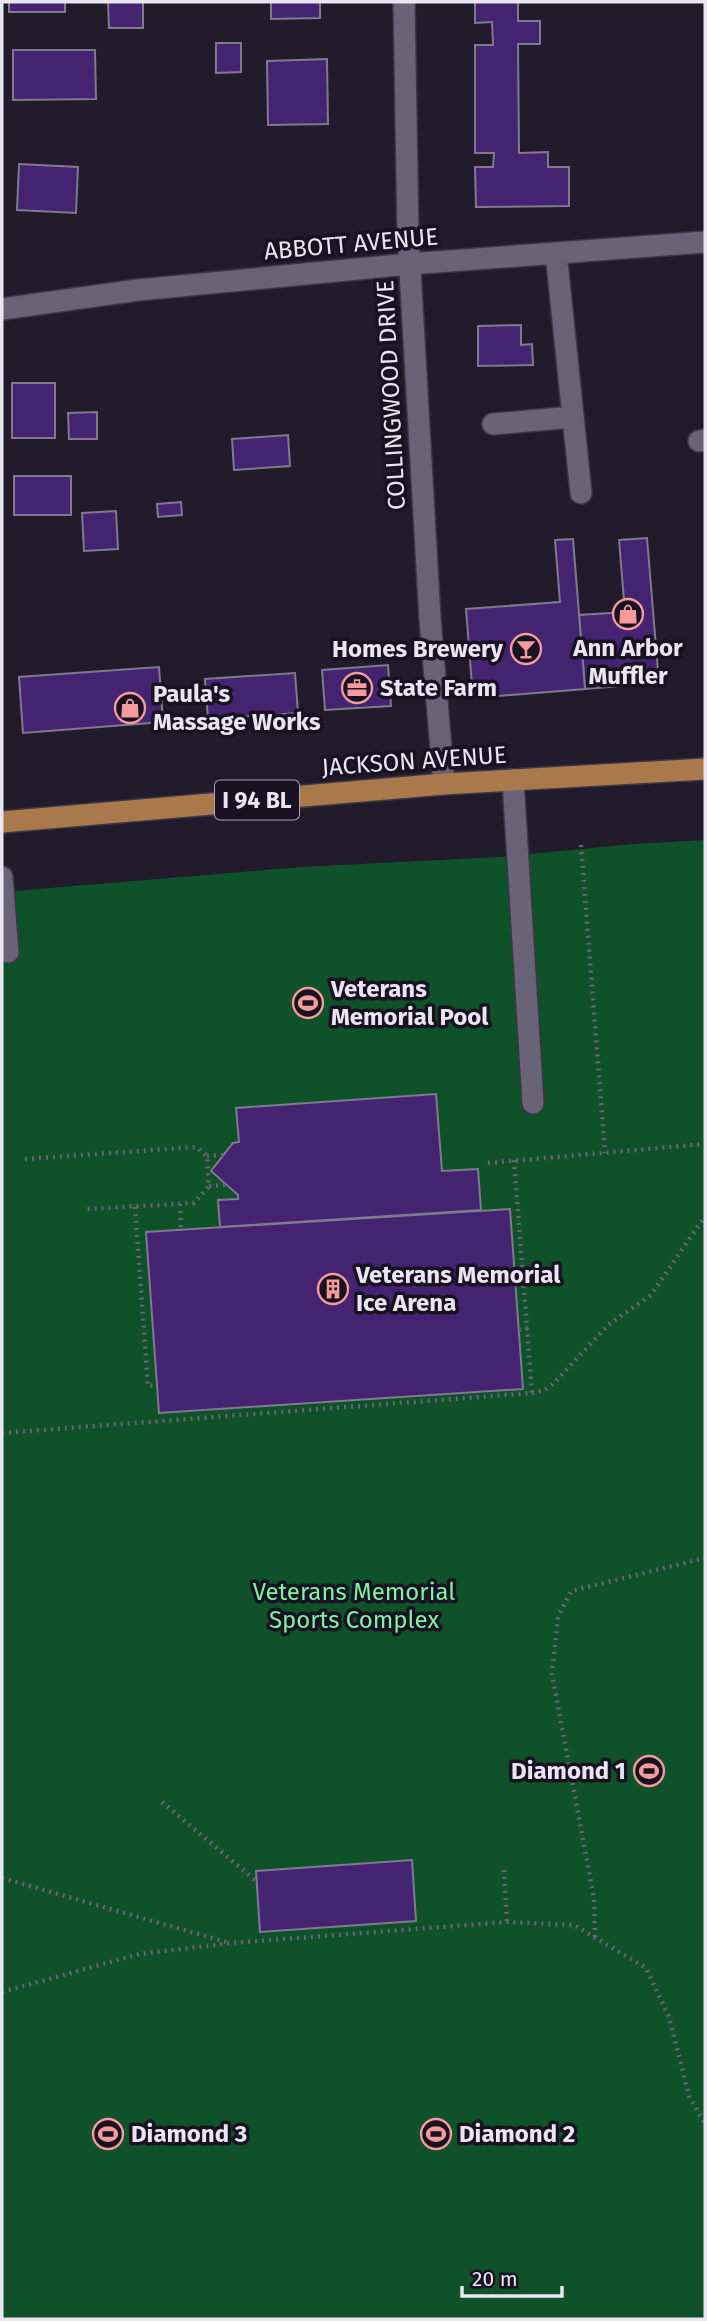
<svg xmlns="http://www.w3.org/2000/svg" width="707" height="2321" font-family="'Fira Sans',sans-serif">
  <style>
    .green { fill: #0f522a }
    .building { fill: #442471; stroke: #7f798e; stroke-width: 2 }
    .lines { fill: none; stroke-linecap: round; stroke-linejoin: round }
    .minor-casing { stroke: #3c3745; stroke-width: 24 }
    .major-casing { stroke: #3c3745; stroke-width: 24 }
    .path { stroke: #696473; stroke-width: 4.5; stroke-dasharray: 2 5; stroke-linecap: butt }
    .minor { stroke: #696377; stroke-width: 21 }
    .major { stroke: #a9784b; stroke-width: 21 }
    .labels { text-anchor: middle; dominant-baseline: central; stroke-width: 7; stroke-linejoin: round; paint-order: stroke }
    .shield { fill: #181222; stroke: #aaa6b4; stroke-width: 2 }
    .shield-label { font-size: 23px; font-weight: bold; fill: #e9e6f2 }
    .street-label { font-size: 24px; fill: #e9e6f2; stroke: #181222 }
    .poi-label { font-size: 24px; font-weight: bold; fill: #e9e6f2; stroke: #181222; text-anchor: start }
    .park-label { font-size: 24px; fill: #7df4a2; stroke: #181222 }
  </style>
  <rect width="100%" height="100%" fill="#211b2c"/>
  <path class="green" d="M705,840V2319H2V892L301,867L500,857L632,844Z"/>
  <g class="building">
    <rect x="9" y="2" width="56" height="10"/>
    <path d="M108,2H143V28H109Z"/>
    <path d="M271,2H320V18L271,19Z"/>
    <path d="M475,2H518V21H540V44H518L519,153L548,152V167H569V206L476,207L475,167H493L494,153H475V45H493L492,22L475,23Z"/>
    <path d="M216,43H241V72L216,73Z"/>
    <path d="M13,50H95L96,99L13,100Z"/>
    <path d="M327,59L328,124L268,125L267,61Z"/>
    <path d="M19,164L78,167L76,213L17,210Z"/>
    <path d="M521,325V345L532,344L533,365L478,366V326Z"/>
    <rect x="12" y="383" width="43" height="55"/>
    <path d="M97,412V439H69L68,413Z"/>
    <path d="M288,435L290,466L234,470L232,439Z"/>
    <rect x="14" y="476" width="57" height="39"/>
    <path d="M181,502L182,515L158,517L157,504Z"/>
    <path d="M116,511L118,549L84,551L82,513Z"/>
    <path d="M647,538L659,683L585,689L579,615L625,612L619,540Z"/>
    <path d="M573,539L585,689L473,698L466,609L560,602L555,540Z"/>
    <path d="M388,665L391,706L325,710L322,670Z"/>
    <path d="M159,667L163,722L23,733L19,677Z"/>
    <path d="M295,673L298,713L208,719L205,679Z"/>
    <path d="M436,1094L442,1171L478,1169L481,1210L220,1227L218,1200L238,1199V1195L211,1171L233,1143L239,1142L236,1108Z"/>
    <path d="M510,1209L523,1389L159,1413L146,1232Z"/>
    <path d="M412,1860L416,1921L260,1932L256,1871Z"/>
  </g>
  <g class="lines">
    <g class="minor-casing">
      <g id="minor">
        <path d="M404,2L408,235L430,619L444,784"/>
        <path d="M556,253L581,493"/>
        <path d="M2,309L138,290L409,264L705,242"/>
        <path d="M493,424L573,417"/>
        <path d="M699,441L705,440"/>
        <path d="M513,780L533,1103"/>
        <path d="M2,877L8,952"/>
      </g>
    </g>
    <g class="major-casing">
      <path id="major" d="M2,822L444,784L705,769"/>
    </g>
    <g class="path">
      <path d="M581,845L605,1153"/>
      <path d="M207,1156L223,1155"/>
      <path d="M25,1159L196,1147L207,1156L209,1186L194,1203L87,1209"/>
      <path d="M488,1163L705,1144"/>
      <path d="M209,1186L226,1185"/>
      <path d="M180,1204L181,1229"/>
      <path d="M135,1207L148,1386L157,1385"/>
      <path d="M519,1330L528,1328"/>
      <path d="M532,1393L545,1390L554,1383L608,1325L651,1295L705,1216"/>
      <path d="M2,1433L532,1393L514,1160"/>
      <path d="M162,1802L256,1881"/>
      <path d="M504,1870L507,1922"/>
      <path d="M2,1878L226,1942"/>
      <path d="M595,1937L594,1898L552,1674L558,1617L571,1591L705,1558"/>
      <path d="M2,1992L139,1954L231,1943L507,1922L574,1925L646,1968L669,2017L689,2096L705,2124"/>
    </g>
    <use href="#minor" class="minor"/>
    <use href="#major" class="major"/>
  </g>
  <defs>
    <g id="shop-ring" transform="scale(1.575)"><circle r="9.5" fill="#181222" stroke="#f59b9b" stroke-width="1.5"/><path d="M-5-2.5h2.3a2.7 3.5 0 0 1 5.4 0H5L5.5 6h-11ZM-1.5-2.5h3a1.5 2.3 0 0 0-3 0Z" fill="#f59b9b"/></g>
    <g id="bar-ring" transform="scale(1.575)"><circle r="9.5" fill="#181222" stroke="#f59b9b" stroke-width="1.5"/><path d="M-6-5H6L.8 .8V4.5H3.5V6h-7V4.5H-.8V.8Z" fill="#f59b9b"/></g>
    <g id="office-ring" transform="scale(1.575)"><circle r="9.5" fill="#181222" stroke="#f59b9b" stroke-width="1.5"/><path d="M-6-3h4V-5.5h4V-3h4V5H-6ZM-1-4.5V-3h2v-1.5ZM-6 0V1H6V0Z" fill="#f59b9b"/></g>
    <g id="stadium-ring" transform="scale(1.575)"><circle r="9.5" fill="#181222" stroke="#f59b9b" stroke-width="1.5"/><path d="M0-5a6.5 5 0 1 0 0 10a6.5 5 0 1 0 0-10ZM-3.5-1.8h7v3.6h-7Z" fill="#f59b9b"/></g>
    <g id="building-ring" transform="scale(1.575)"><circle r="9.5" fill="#181222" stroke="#f59b9b" stroke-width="1.5"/><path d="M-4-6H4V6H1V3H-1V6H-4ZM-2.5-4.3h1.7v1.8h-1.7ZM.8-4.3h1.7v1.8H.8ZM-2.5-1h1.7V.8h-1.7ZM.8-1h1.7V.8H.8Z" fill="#f59b9b"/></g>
  </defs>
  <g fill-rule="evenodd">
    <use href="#shop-ring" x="628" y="614"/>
    <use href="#bar-ring" x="526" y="649"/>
    <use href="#office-ring" x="357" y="688"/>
    <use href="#shop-ring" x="130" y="708"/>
    <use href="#stadium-ring" x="308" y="1003"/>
    <use href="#building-ring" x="333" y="1289"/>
    <use href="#stadium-ring" x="649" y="1771"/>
    <use href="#stadium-ring" x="108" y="2134"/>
    <use href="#stadium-ring" x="436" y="2134"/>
  </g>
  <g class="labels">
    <rect class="shield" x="215" y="780.5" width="84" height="39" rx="5"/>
    <g class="shield-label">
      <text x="257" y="800">I 94 BL</text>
    </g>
    <g class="street-label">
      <text transform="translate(351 244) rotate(-5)">ABBOTT AVENUE</text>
      <text transform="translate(391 395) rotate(-93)">COLLINGWOOD DRIVE</text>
      <text transform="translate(414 761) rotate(-4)">JACKSON AVENUE</text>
    </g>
    <g class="poi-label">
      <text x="628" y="648" text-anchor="middle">Ann Arbor<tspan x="628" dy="28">Muffler</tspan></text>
      <text x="503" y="649" text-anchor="end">Homes Brewery</text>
      <text x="380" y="688">State Farm</text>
      <text x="153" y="694">Paula's<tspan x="153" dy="28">Massage Works</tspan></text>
      <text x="331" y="989">Veterans<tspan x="331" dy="28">Memorial Pool</tspan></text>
      <text x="356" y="1275">Veterans Memorial<tspan x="356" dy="28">Ice Arena</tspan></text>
      <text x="626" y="1771" text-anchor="end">Diamond 1</text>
      <text x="131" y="2134">Diamond 3</text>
      <text x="459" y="2134">Diamond 2</text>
    </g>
    <g class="park-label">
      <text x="354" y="1592">Veterans Memorial<tspan x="354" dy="28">Sports Complex</tspan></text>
    </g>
  </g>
  <rect width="707" height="2321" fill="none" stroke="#e9e6f2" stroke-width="7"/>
  <path d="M462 2286v10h100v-10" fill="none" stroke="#e9e6f2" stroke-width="3.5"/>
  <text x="472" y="2286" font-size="21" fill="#e9e6f2" stroke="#181222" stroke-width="5" paint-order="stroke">20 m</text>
</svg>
